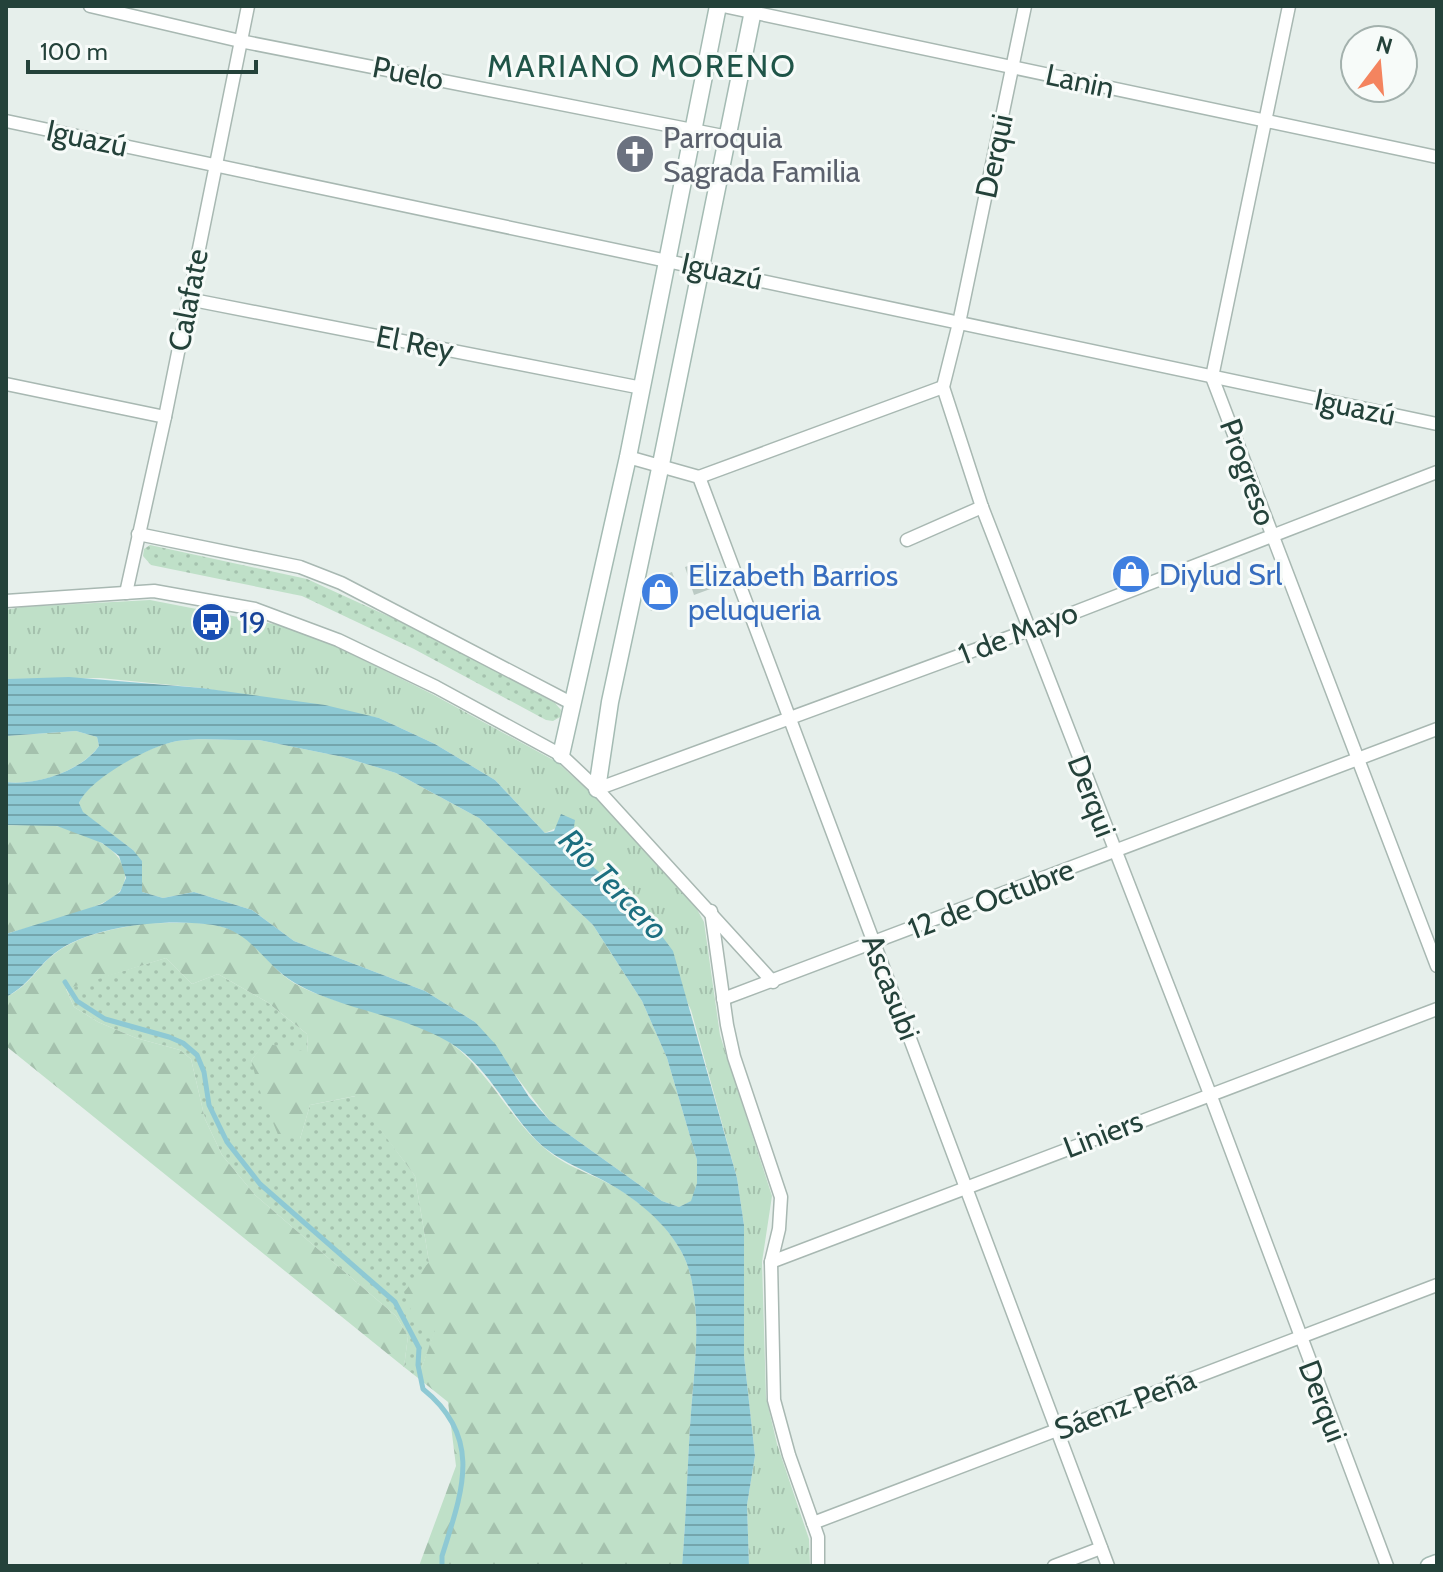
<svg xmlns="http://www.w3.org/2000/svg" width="1443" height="1572" font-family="Cabin,sans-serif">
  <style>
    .grass { fill: url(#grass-dots) }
    .forest { fill: url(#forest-firs) }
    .park { fill: url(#park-tufts) }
    .water { fill: url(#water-rules); fill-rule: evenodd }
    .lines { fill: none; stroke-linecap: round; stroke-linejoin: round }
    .stream { stroke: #8ec9d4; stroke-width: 5 }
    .building { fill: #bbcac4 }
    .minor-casing { stroke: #a8b8b2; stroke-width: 15 }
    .secondary-casing { stroke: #a4bbb3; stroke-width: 19 }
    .minor { stroke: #fff; stroke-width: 12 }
    .secondary { stroke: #fff; stroke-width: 16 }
    .labels { text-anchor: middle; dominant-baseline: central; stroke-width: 6; stroke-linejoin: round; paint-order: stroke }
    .street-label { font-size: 30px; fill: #24423a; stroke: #f7fbf9 }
    .worship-label { font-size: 30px; fill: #5b616d; stroke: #f7fbf9; text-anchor: start }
    .shop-label { font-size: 30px; fill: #366cbe; stroke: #f7fbf9; text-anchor: start }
    .transit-label { font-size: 30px; fill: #164399; stroke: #f7fbf9; text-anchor: start }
    .neighbourhood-label { font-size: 32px; letter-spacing: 2px; fill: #1f5548; stroke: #f7fbf9 }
    .water-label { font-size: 32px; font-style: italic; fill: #1c6f80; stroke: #f7fbf9 }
  </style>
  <defs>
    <pattern id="grass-dots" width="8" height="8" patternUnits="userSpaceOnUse" patternTransform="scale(2)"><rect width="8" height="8" fill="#bfe0c8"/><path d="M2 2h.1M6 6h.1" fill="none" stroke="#a4c1ad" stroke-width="1.8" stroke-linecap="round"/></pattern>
    <pattern id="forest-firs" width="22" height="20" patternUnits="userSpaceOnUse" patternTransform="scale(2)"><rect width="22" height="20" fill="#bfe0c8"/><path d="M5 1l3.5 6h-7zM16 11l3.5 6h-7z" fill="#a4c1ad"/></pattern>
    <pattern id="park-tufts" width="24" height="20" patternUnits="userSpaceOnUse" patternTransform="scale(2)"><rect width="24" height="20" fill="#bfe0c8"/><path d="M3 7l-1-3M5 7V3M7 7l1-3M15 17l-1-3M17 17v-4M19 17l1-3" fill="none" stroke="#a4c1ad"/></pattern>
    <pattern id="water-rules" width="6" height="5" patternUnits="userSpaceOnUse" patternTransform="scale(2)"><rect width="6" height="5" fill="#8ec9d4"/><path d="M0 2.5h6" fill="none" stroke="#74a5ad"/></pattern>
  </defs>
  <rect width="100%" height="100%" fill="#e6efeb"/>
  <g class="grass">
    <path d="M150,545L307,579L423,632L555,703L561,710L560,717L553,721L546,720L414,649L302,596L151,565L143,556L144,549Z"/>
    <path d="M166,958L192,984L218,974L267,1002L307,1034L308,1053L264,1044L251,1061L300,1139L310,1105L356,1096L415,1176L429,1262L436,1329L418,1378L404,1367L408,1336L396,1316L255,1195L222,1155L205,1119L191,1059L180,1050L136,1038L98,1022L74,1007L66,988Z"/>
  </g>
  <g class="forest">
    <path d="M76,731L97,737L99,746C81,771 36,786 6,782V736Z"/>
    <path d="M259,740L343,757L396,773L479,818L593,925L642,1001L667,1058L697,1160V1183L692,1201L679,1207L662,1201L550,1121L475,1022L425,991L294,941L252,910L194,892L163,898L142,892L133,850L82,812L79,803C90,777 149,746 177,741C203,737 233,741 259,740Z"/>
    <path d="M6,825C22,826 40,824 56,826C79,830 121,846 125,872C126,880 123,889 117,894C96,912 35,925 6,934Z"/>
    <path d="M146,923C175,924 209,919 236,932C260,944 271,970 294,983C343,1011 407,1010 452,1044C494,1076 514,1130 559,1159C576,1170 596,1176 613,1186C644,1203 679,1235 689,1270C703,1320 693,1376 690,1427C687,1473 686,1520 682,1566H419L456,1466L448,1402L418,1378L435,1330L418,1328L404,1292L429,1262L415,1176L355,1096L310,1105L300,1139L279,1137L261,1094L251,1061L264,1043L308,1052L307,1034L267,1002L218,974L192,984L166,958L66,989L74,1007L98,1022L136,1038L180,1050L191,1059L205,1119L222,1155L255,1195L396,1316L408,1336L404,1367L6,1046V997C31,985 37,966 57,952C84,933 115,929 146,923Z"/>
  </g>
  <path class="park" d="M150,600L289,627L335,646L432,694L557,762L592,794L693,902L704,922L720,1035L772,1196L762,1262L766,1397L777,1444L809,1539L810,1566H749L747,1505L755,1456L744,1356V1225L737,1178L691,1010L644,912L570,847L574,820L545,833L495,780L435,744L379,718L202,688L100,678L6,679V610L21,607Z"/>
  <path class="water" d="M69,677L202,688L325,705L379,718L435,744L495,780L545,833L554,831L561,814L575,820L571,847L644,912L673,951L737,1178L744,1225V1356L755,1456L747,1505L749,1566H682C686,1520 687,1473 690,1427C693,1376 703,1320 689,1270C679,1235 644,1204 613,1186C587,1170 558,1162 536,1140C506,1109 486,1063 447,1041C400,1014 342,1010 295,983C263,965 253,931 213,925C169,918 91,925 55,953C36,968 29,985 6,997V934L102,904L120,892L126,878L119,856L102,843L57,826L6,825V782C35,786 82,771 99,746L97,737L76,731L6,736V679ZM259,740L343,757L396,773L479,818L593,925L642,1001L667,1058L697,1160V1183L691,1201L679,1207L662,1201L550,1121L529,1097L496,1045L475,1022L425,991L294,941L252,910L194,892L163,898L142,892V861L133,850L83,812L79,803C90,778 150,746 177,741C203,737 233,741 259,740Z"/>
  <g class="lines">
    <path class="stream" d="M65,982L77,1001L105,1019L169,1037L183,1043L197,1055L204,1072L209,1105L227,1142L260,1184L395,1302L419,1348L418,1365L423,1389C484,1438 462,1492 442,1556V1566"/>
  </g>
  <g class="building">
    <path d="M703,561L713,588L694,595L685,567Z"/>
    <path d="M672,572L678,588L670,591L674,603L651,611L646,598L653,595L648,581Z"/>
  </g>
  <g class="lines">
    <g class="minor-casing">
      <g id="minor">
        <path d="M90,6L240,41L728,137"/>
        <path d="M723,6L1437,157"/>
        <path d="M1025,6L959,323L943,387L982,507L1210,1094L1387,1566"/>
        <path d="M1289,6L1212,377L1437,966"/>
        <path d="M6,121L1437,424"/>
        <path d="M188,299L642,388"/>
        <path d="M6,384L165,417"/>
        <path d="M628,457L699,477L1108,1566"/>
        <path d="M699,477L943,387"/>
        <path d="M138,534L300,567L341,583L573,704"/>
        <path d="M907,540L982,507"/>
        <path d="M126,593L165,417L248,6"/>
        <path d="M6,601L154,591L255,609L338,640L436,687L561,755L597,789L773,982"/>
        <path d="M597,789L1029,630L1437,472"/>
        <path d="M711,911L727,1025L734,1057L781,1197L779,1229L771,1262L774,1400L789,1455L818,1537V1566"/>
        <path d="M723,999L1437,729"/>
        <path d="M771,1262L1437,1009"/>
        <path d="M813,1523L1437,1285"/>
        <path d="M1054,1566L1101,1548"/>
      </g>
    </g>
    <g class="secondary-casing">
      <g id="secondary">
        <path d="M561,755L628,457L718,6"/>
        <path d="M597,789L610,702L661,464L754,6"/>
        <path d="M1429,1566L1437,1563"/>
      </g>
    </g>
    <use href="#minor" class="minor"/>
    <use href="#secondary" class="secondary"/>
  </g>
  <defs>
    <g id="church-disc" transform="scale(2)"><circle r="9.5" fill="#6b7280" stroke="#f7fbf9"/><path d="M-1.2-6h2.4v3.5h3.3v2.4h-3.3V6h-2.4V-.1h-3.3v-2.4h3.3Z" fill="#fff"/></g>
    <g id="shop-disc" transform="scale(2)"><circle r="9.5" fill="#3f7fe0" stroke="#f7fbf9"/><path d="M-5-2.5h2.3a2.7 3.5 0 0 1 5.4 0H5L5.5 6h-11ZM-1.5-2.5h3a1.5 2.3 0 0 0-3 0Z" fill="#fff"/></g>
    <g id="bus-disc" transform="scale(2)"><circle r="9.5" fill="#1a4fb4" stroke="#f7fbf9"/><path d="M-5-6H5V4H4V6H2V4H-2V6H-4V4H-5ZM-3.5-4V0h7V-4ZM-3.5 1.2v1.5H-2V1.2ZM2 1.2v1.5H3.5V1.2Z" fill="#fff"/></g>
  </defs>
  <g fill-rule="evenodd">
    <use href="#church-disc" x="635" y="154"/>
    <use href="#shop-disc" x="1131" y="574"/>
    <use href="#shop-disc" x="660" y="592"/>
    <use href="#bus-disc" x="211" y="622"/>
  </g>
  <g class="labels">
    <g class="street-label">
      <text transform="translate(408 73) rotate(11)">Puelo</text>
      <text transform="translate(1080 81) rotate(12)">Lanin</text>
      <text transform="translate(87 138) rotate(12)">Iguazú</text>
      <text transform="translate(994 156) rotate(-78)">Derqui</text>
      <text transform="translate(722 271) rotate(12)">Iguazú</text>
      <text transform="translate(188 300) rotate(-79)">Calafate</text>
      <text transform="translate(415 343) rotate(11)">El Rey</text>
      <text transform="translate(1355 407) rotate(12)">Iguazú</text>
      <text transform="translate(1248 472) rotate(70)">Progreso</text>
      <text transform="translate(1018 633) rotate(-21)">1 de Mayo</text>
      <text transform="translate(1092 796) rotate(69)">Derqui</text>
      <text transform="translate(991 899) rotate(-21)">12 de Octubre</text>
      <text transform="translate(891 987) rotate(69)">Ascasubi</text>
      <text transform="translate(1103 1134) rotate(-21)">Liniers</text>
      <text transform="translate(1323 1401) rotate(69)">Derqui</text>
      <text transform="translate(1125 1404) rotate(-21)">Sáenz Peña</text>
    </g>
    <g class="worship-label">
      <text x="663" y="137">Parroquia<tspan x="663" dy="34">Sagrada Familia</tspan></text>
    </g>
    <g class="shop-label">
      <text x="1159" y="574">Diylud Srl</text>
      <text x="688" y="575">Elizabeth Barrios<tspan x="688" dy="34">peluqueria</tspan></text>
    </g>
    <g class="transit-label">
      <text x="239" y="622">19</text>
    </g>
    <g class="neighbourhood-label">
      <text x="642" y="65">MARIANO MORENO</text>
    </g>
    <g class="water-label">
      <text transform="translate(614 884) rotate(46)">Río Tercero</text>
    </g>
  </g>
  <rect width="1443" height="1572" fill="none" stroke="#24423a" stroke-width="16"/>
  <g transform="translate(1379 64) rotate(16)"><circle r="38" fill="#f7fbf9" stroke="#a3b1ad" stroke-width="2"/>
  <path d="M0-6L14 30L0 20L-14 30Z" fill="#f4845f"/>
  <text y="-12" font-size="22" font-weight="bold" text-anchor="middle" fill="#24423a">N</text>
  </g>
  <path d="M28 60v12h228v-12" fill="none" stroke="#24423a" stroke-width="4"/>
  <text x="40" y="60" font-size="24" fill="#24423a" stroke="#f7fbf9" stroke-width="6" paint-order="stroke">100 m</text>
</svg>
